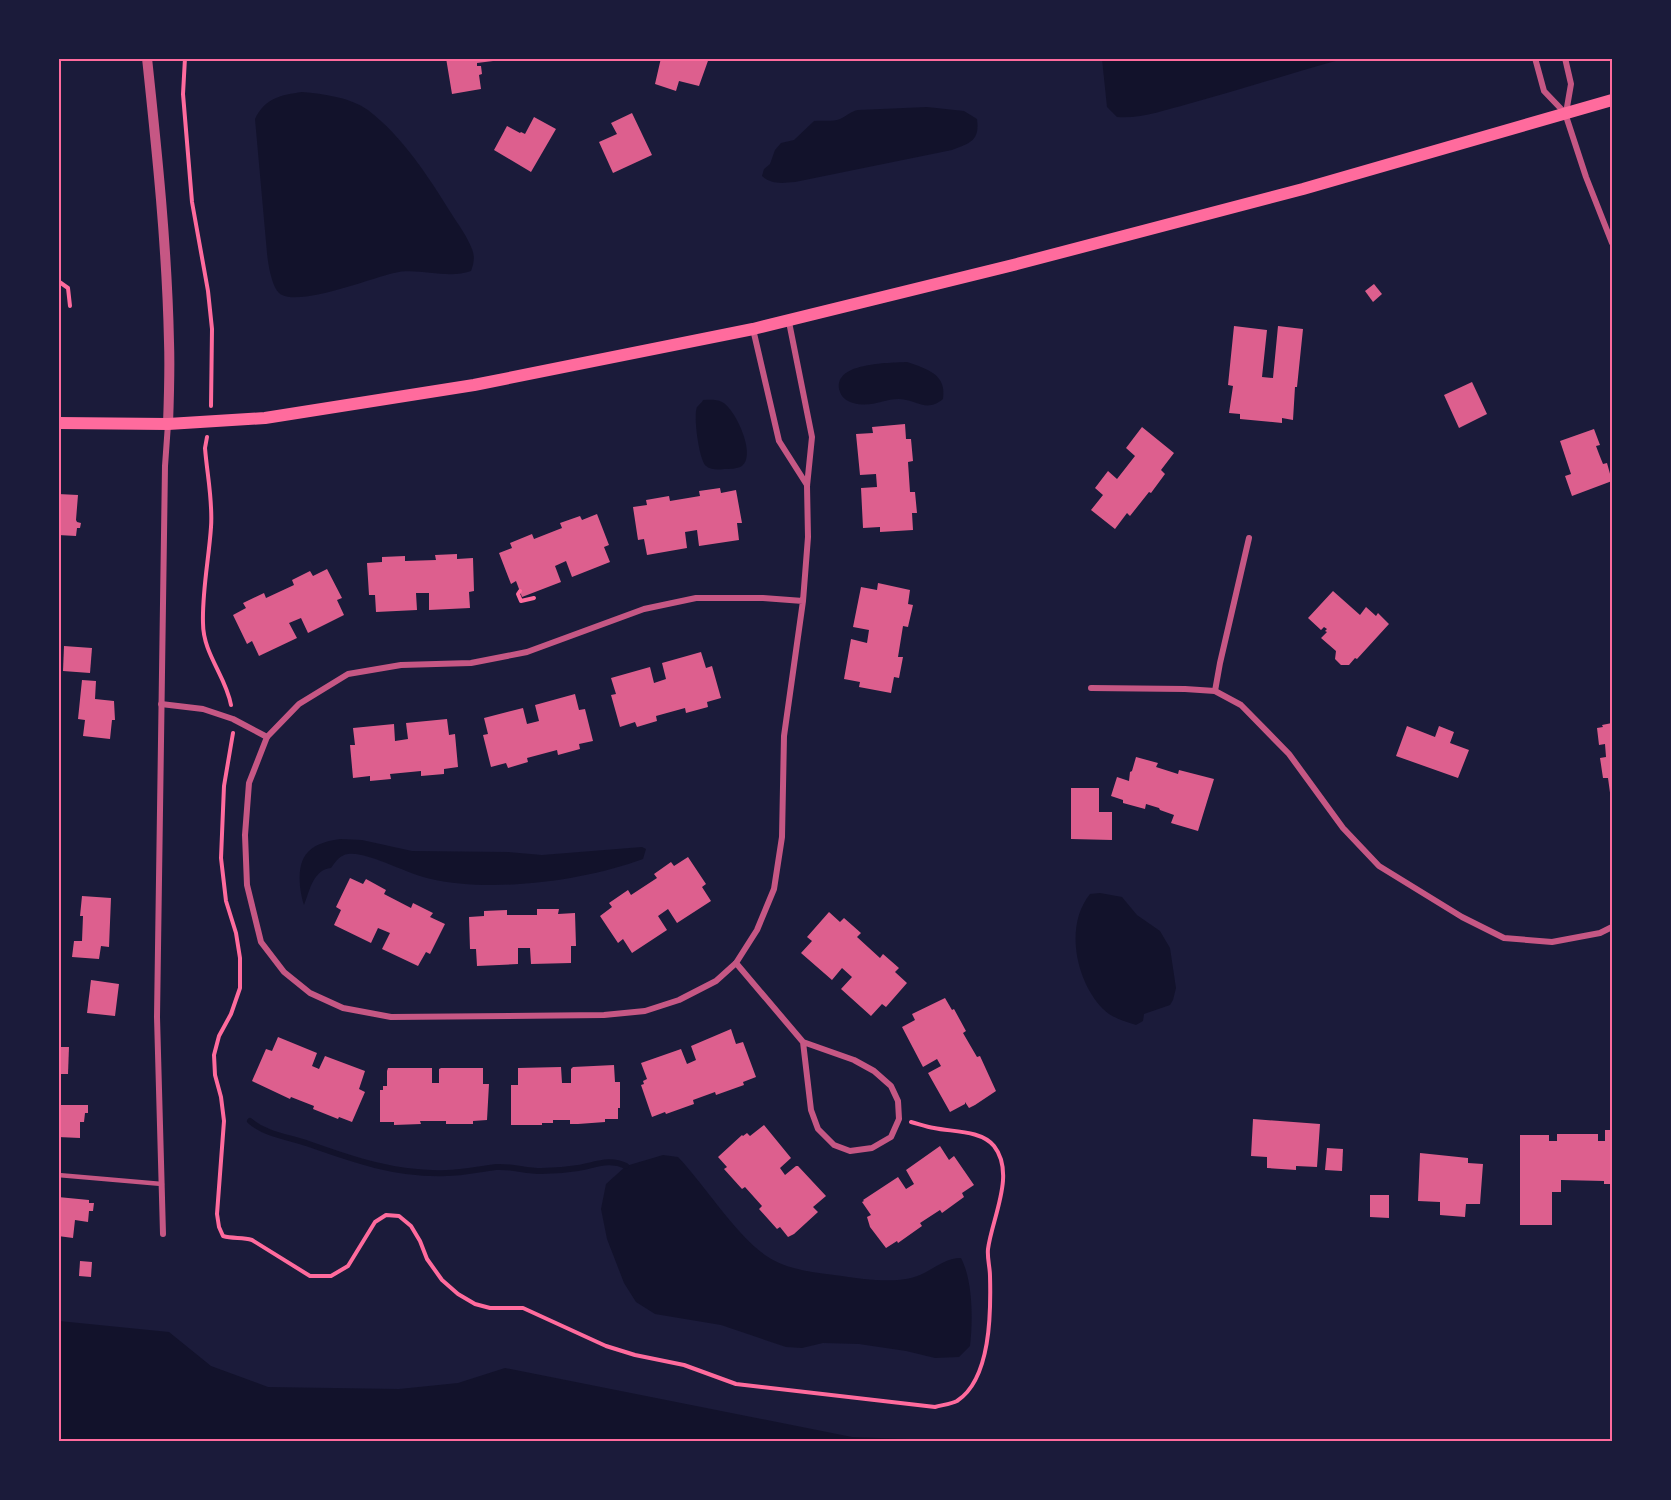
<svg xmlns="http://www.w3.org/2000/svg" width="1671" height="1500" font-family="Lora,serif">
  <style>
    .water { fill: #12122b }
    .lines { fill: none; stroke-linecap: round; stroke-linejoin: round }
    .stream { stroke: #12122b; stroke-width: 6 }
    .building { fill: #dd5f8e }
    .path { stroke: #ff6b9d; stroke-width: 4 }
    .service { stroke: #c65784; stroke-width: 4.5 }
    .minor { stroke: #c65784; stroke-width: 6 }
    .tertiary { stroke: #c65784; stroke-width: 10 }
    .secondary { stroke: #ff6b9d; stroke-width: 12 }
    .neatline { fill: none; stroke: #ff6b9d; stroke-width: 2 }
  </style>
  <rect width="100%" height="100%" fill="#1b1b3a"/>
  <g class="water">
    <path d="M1102,59V58L1343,59C1291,73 1240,90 1188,104C1165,110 1141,119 1117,117L1107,107Z"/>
    <path d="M302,92C324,94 349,97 368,110C403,137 428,176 451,213C458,224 467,236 472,249C475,257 474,263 471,271C447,280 419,267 394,273C369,279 303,305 282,295C272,291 268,263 267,253L255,119C265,98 281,95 302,92Z"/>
    <path d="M927,107L964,111L977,119C980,141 970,143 952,150L795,182C783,183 772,185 762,176L764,169L770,164L775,150L781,143L794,140L814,121C823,120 832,122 840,119C847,116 851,111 858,110Z"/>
    <path d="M907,362C927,369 947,374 943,399C926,413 918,400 899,399C883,399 872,408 853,403C847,401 842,398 840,392C830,362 890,363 907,362Z"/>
    <path d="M703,400C709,400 716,399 722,402C735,408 757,455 742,466C737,469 729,469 724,469C718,470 711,470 706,466C699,460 693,415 697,407C698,406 703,401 703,400Z"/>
    <path d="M340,839L362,840L412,851L508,852L542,855L642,847L646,849L643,859C584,881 492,893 431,879C409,875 367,851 348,854C340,855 336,861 331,868C313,870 310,890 304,905C299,890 296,864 308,852C316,843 329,841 340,839Z"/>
    <path d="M1100,893L1122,897L1137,915L1160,931L1170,948L1176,988L1173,1000L1170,1005L1144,1014L1143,1021L1136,1025C1124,1021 1112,1018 1103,1009C1076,981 1064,926 1090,894Z"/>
    <path d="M663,1155L678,1157C706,1186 741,1244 775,1261C794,1271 821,1273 842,1276C861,1279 892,1283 911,1278C929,1274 942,1258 961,1258C973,1281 973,1320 970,1346L959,1357L935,1358L906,1351L859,1344L823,1343L802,1348L786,1347L721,1325L655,1314L636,1302L624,1283L607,1239L601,1209L606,1184L626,1166Z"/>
    <path d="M59,1321L169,1332L211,1366L268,1387L399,1389L458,1383L505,1368L852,1437L965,1441H59Z"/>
  </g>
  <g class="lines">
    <path class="stream" d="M250,1121C266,1135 289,1137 309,1144C354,1160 397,1175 446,1173C463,1173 479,1169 496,1167C511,1166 526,1171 541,1171C553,1171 566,1170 578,1168C596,1165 609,1158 626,1166"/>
  </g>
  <g class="building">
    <path d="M446,58H492L493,61L477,63V66H481L482,74L479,75L481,89L452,94Z"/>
    <path d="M661,58H709L699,86L679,81L676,91L655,84Z"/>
    <path d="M632,113L652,155L613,173L599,142L617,134L611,123Z"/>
    <path d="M534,117L556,129L531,172L494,150L507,126L520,133L521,132L525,134Z"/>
    <path d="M1374,284L1382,294L1373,302L1365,291Z"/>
    <path d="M1234,326L1267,330L1262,377L1273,378L1278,326L1303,329L1297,387H1295L1293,420L1282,418V423L1240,419V414L1229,413L1233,386L1228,385Z"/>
    <path d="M1472,382L1487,414L1459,428L1444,395Z"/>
    <path d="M905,424L906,439H911L913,461L908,462L910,492H915L917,513H912L913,530L880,532V527L863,528L861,488L877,487L876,474L860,475L856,434L873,433L872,427Z"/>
    <path d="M1142,427L1174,453L1161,470L1165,474L1151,493L1149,492L1130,516L1127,513L1115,529L1091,510L1103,495L1095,488L1108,471L1117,479L1135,456L1126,448Z"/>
    <path d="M1594,429L1600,445L1596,446L1599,454L1603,464L1607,463L1612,481L1572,496L1565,476L1571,474L1560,441Z"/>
    <path d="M720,488L721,493L736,490L742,523H737L739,540L699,546L697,530L685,532L687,548L647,555L644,539L638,540L633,507L647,505L646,500L669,496L670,501L700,496L699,491Z"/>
    <path d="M58,494L78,495L76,520L77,522L81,523L80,528H77L76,536L58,535Z"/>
    <path d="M597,514L609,545L604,547L610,562L572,577L566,561L555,566L561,582L522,597L516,581L511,584L499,553L512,548L510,543L532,534L534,539L562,528L560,523L580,516L582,520Z"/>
    <path d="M457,554V559L473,558L474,591L469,592L470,608L429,610V593H416L417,610L376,612L375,595H369L367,563L382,562V557L405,556V561L436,560L435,555Z"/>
    <path d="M327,569L342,598L337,600L344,615L308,633L301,618L289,623L297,638L259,656L252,641L247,644L233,615L246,608L243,603L264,593L266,598L294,585L292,580L310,571L313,576Z"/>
    <path d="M878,583L910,590L908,604L913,605L908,627L903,626L898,657H903L899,678L894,677L891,693L859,687L860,682L844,679L851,639L867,643L869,630L853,627L861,587L877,590Z"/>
    <path d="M1333,591L1360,615L1366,607L1376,616L1378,613L1389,624L1357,659L1355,658L1349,665H1341L1335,659L1336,651L1321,638L1327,632L1325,631L1327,629L1324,627L1321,630L1308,618Z"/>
    <path d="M64,646L92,648L90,673L63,671Z"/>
    <path d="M701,652L706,668L712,666L721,698L707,702L708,707L686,713L685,708L656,716L657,721L637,727L635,722L620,727L611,695L616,694L611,678L650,667L654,683L666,679L662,663Z"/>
    <path d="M82,680L96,681L95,699L114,701L115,720H112L110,739L83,736L85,720L78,719Z"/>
    <path d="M575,694L579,710L585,709L593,741L579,744L580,749L558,755L557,750L527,758L528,762L508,768L506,763L491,767L483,735L488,734L484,718L523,708L527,724L539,721L535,705Z"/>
    <path d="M447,719L449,735L455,734L458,767L444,769V774L421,776V771L390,774L391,779L370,781V776L353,778L350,745H355L353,728L394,724L395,741L408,739L406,723Z"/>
    <path d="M1612,723V799L1611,800L1608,778H1603L1600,758L1606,757L1605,744L1599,745L1597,728L1603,727L1602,725Z"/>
    <path d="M1407,726L1435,737L1439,726L1454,732L1450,743L1469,750L1458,778L1396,756Z"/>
    <path d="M1136,757L1158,763L1156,767L1178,774L1179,770L1214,779L1198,831L1171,823L1174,815L1160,810L1159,808L1146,804L1145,809L1123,803V800L1111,796L1117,777L1129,781L1130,772L1132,771Z"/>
    <path d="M1071,788H1099V812H1112V840L1071,839Z"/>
    <path d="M688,857L706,884L702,887L711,901L677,923L668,909L658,916L667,930L632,953L623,939L618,943L600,916L612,907L609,903L628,890L631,895L657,878L654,874L671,862L674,866Z"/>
    <path d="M350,878L363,884L366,879L386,890L384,894L411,908L413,903L433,913L430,917L445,924L430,954L426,952L418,966L382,949L390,933L378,928L371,943L334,925L341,910L336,907Z"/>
    <path d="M82,896L111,898L109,947L101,946L99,959L72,957L74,941H82L83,916H80Z"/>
    <path d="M537,909H559L558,914L575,913L576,946H571V963L531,964L530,948H518V964L477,966L476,949H470L469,917L484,916V911L507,910V915H537Z"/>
    <path d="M829,912L840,922L844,918L861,933L857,937L880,958L883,954L899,968L895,972L907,983L886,1007L882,1004L871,1016L841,989L852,977L842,968L832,980L801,953L812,941L807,937Z"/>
    <path d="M91,980L119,984L115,1016L87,1013Z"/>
    <path d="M945,998L952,1010L954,1009L966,1031L963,1033L977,1057L980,1056L996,1091L975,1105L969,1108L965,1102V1104L950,1112L928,1073L941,1066L937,1059L923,1067L902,1027L915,1020L912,1014Z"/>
    <path d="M731,1029L736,1044L743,1042L756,1077L743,1082L744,1085L716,1095L715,1092L693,1100L694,1104L666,1114L665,1112L652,1117L641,1085L644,1084L643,1081L647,1079L641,1063L681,1049L687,1064L696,1060L691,1046Z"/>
    <path d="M278,1037L317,1053L312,1066L319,1069L325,1056L365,1071L359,1089L365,1092L352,1122L339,1117L338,1119L313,1109L314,1106L291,1097L290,1099L252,1081L266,1049L272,1051Z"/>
    <path d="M58,1047H69L68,1074H58Z"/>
    <path d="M614,1065L615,1082H620V1108H618V1119H605V1122L578,1124H570V1120H553V1123H542V1125H511V1085H518V1068L561,1067L562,1083H571V1069L573,1067Z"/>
    <path d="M388,1068H432V1083H439V1069L441,1068H483V1084H489L487,1120L473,1121V1124H446V1121H420L421,1124L394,1125V1122H380V1090H383V1086H387V1071Z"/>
    <path d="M58,1105H88V1113H85L84,1122H80V1138L58,1137Z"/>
    <path d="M1253,1119L1320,1124L1317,1167L1296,1166V1170L1267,1168V1157L1251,1156Z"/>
    <path d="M764,1125L791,1158L780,1168L785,1175L796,1166H798L826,1196L813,1207L818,1212L794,1234L788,1237L780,1227L777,1229L759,1209L762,1206L745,1187L742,1189L724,1169L727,1167L718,1157L742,1135L743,1136L747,1133L750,1136Z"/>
    <path d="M1605,1130H1612V1184H1604V1181L1561,1180V1192H1552V1225H1520V1135H1549V1141H1557V1134H1598V1141H1605Z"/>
    <path d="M940,1146L949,1160L954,1156L974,1185L962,1193L964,1197L942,1213L940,1210L920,1223L922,1226L898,1243L897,1241L886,1248L870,1227L867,1217L871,1215L862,1202L864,1201L863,1200L898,1177L906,1189L914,1184L906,1170Z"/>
    <path d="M1327,1148L1343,1149L1342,1171L1325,1170Z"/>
    <path d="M1420,1153L1468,1158V1163L1483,1164L1480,1204H1466L1465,1217L1440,1215V1202L1418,1201Z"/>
    <path d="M1370,1195H1389V1218L1370,1217Z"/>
    <path d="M58,1197L89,1200V1203H94L93,1211H89L88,1222L75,1220L73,1238L58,1236Z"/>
    <path d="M80,1261L92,1262L91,1277L79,1276Z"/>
  </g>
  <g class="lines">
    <g class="path">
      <path d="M185,58L183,94L192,202L208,291L212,329L211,406"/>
      <path d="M58,281L68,288L70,306"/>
      <path d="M207,437L205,448C207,474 213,501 211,527C209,558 202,591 203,623C203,654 226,676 231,705"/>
      <path d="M520,591L518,594L521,601L534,598"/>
      <path d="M233,733L224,786L221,858L226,901L236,933L240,958V988L231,1014L219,1036L214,1055L215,1075L221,1097L224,1121L217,1214L219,1227L223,1236C233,1239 242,1237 252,1240L310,1276H331L348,1266L375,1222L386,1215L399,1216L411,1226L420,1241L427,1259L442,1280L458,1294L475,1304L490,1308H523L606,1346L635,1355L684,1365L736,1384L935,1407C942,1405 951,1404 957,1401C991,1379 991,1312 990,1276C990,1267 987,1258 988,1249C992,1218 1016,1174 994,1146C981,1130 952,1132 934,1128C926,1127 919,1124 911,1122"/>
    </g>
    <path class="service" d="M58,1175L162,1184"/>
    <g class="minor">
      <path d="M1535,58L1544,91L1565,113L1586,177L1612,243"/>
      <path d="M1565,58L1571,84L1566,113"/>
      <path d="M789,322L812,437L807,486L808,537L803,601L784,736L782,837L774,889L757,930L736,963L716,981L679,1000L645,1011L604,1015L391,1017L343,1008L310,993L284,972L261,942L247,885L245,835L249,783L267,737L299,704L348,674L401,665L471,663L527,652L644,609L696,598H763L803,601"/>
      <path d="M753,329L779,441L807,485"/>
      <path d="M1091,688L1185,689L1215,691L1241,705L1289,754L1343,828L1379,866L1462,917L1504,938L1552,942L1600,933L1612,927"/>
      <path d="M1215,691L1220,663L1249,538"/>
      <path d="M161,704L203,709L233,719L267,737"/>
      <path d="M736,963L803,1042L811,1110L818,1129L834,1145L850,1151L872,1148L891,1137L899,1119L898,1101L891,1086L874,1071L854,1060L803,1042"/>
      <path d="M163,1234L157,1017L165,466L168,424"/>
    </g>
    <path class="tertiary" d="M147,58C157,152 167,247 169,342C170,369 169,397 168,424"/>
    <path class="secondary" d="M58,423L168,424L265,418L474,385L753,329L1017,264L1303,189L1612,100"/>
  </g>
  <rect width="1671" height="1500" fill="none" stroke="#1b1b3a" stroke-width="120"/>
  <rect x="60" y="60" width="1551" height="1380" class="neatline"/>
</svg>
